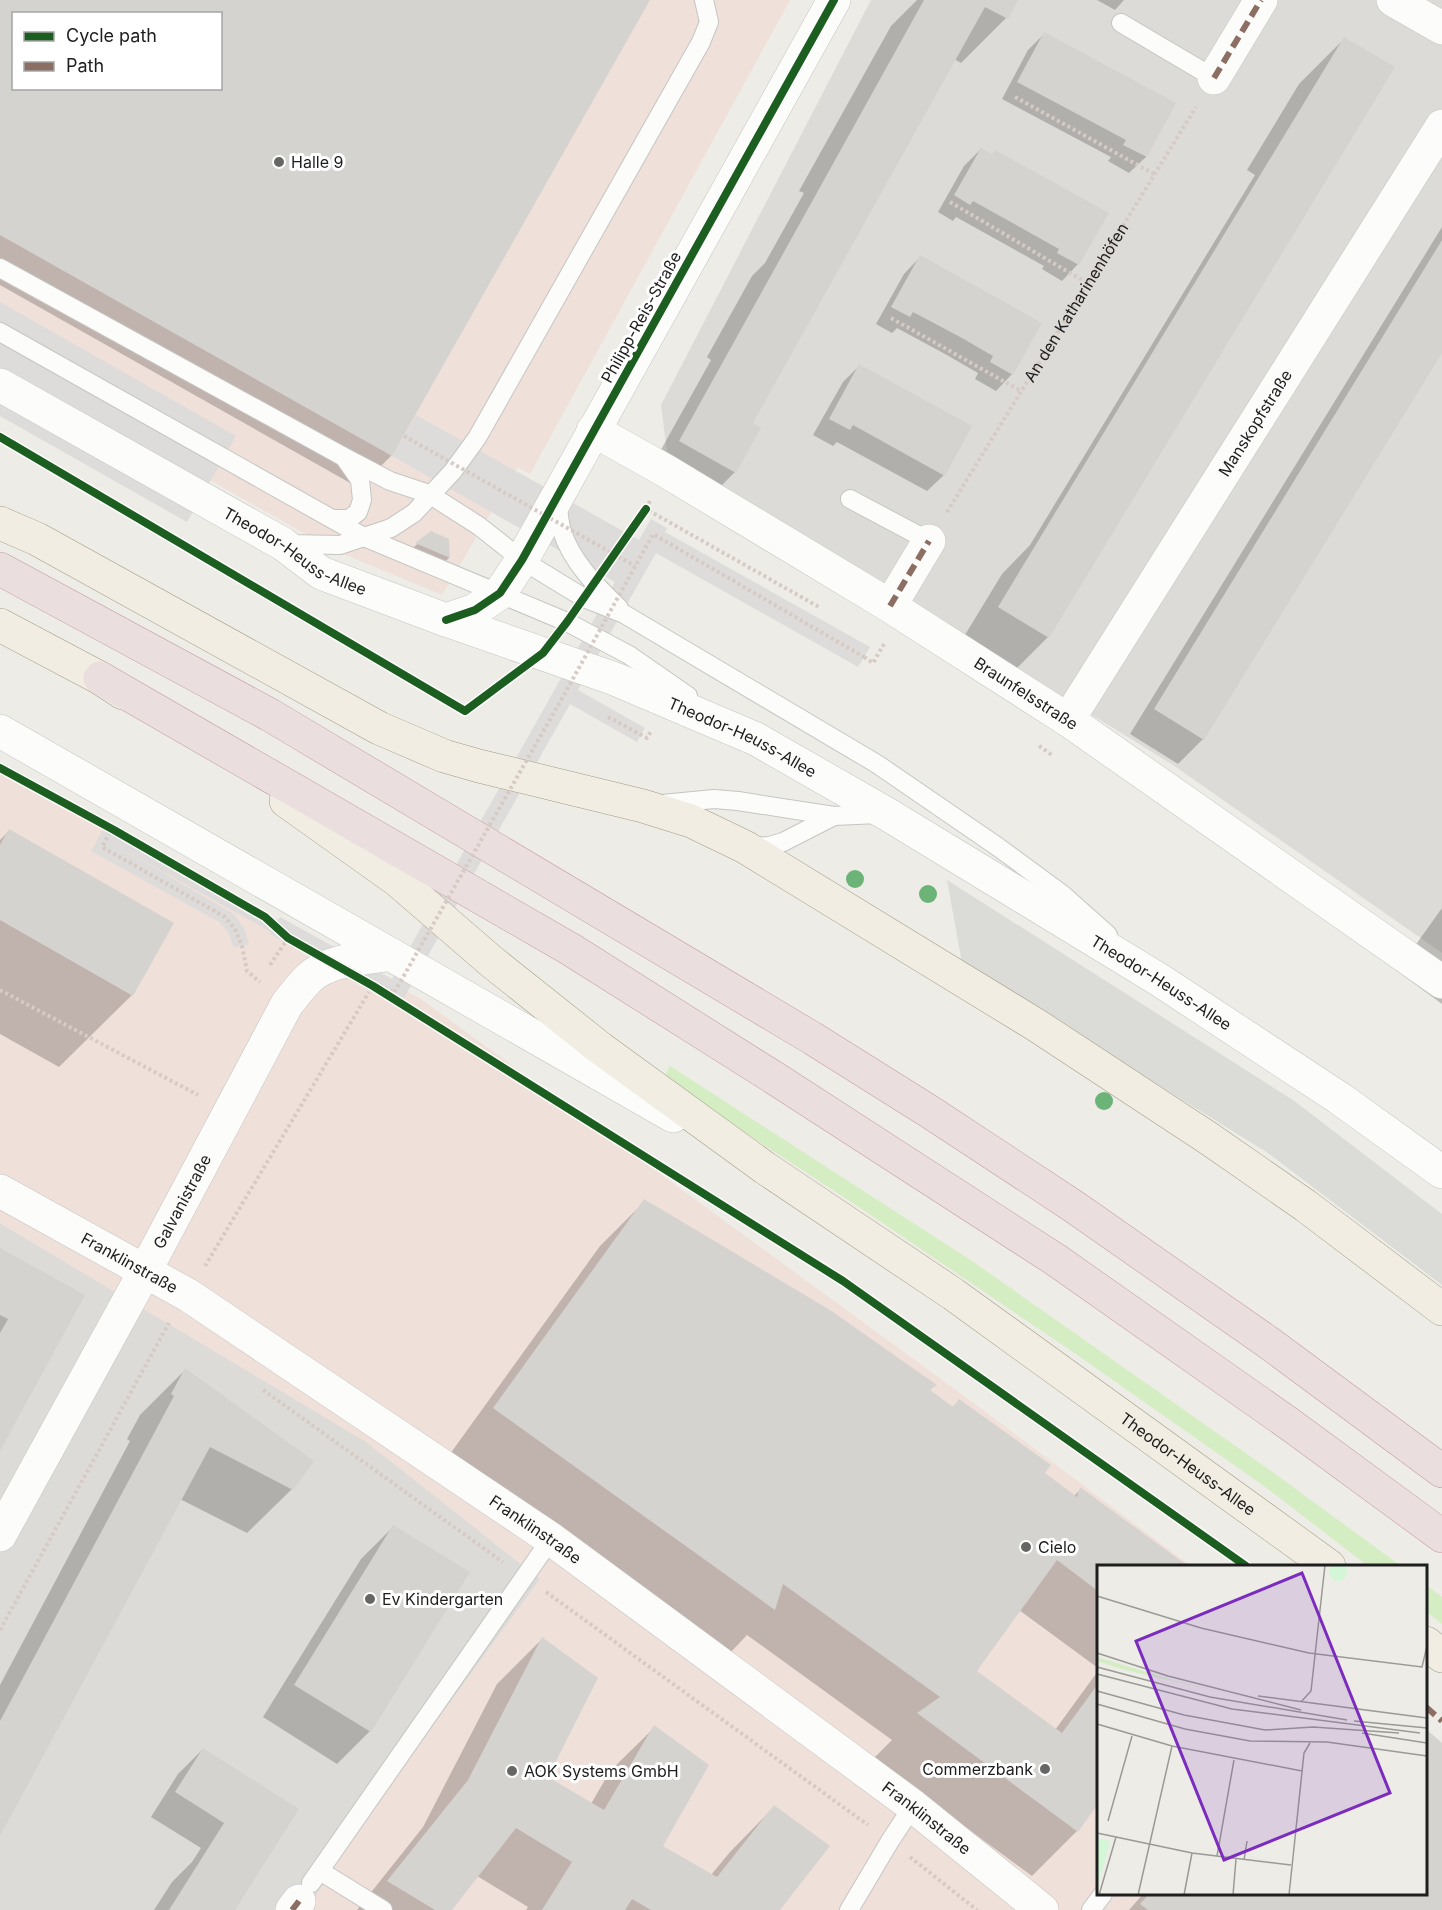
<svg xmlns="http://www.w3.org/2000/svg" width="1442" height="1910" font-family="Inter,sans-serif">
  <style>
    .residential { fill: #dcdbd8 }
    .commercial { fill: #f0e0da; fill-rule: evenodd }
    .grass { fill: #d4edc2 }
    .parking { fill: #dbdbd8 }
    .pier { fill: #dddcda }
    .shadow { fill: #0003; fill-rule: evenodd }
    .building { fill: #d5d3cf; fill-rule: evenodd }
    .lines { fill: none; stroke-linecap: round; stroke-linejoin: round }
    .lane-casing { stroke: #c5c5c2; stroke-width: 20 }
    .street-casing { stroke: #c5c5c2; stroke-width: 34 }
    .primary-casing { stroke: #a39c82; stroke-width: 34 }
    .highway-casing { stroke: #c59ca2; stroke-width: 34 }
    .path { stroke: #d7cac5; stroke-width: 4; stroke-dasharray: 3 3; stroke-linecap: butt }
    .lane { stroke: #fcfcfb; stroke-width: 18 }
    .street { stroke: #fcfcfb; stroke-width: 33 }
    .primary { stroke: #f1ede3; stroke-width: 33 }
    .highway { stroke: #eadede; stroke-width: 33 }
    .path-bridge { stroke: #d7cac5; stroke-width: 4; stroke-dasharray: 3 3; stroke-linecap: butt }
    .quiet { stroke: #8d6e63; stroke-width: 6; stroke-dasharray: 12 6; stroke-linecap: butt }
    .cycleway-casing { stroke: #fff; stroke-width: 11 }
    .cycleway { stroke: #1b5e20; stroke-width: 8 }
    .tree { fill: #6cb377 }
    .poi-dot { fill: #666664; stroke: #fff; stroke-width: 2 }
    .labels { text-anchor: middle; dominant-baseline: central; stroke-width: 6; stroke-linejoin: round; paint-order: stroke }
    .poi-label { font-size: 16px; fill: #1e1e1e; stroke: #fff; text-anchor: start }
    .street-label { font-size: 16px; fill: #1e1e1e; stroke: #fff }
    .inset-road { fill: none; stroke: #9a9a96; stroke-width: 1.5 }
    .view { fill: #7b2cbf; fill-opacity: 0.15; stroke: #7b2cbf; stroke-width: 3 }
    .inset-edge { fill: none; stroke: #1e1e1e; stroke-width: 3 }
  </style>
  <rect width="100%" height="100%" fill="#edece6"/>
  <g class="residential">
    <path d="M871,0H1442V953L1173,765L667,452L661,405Z"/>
    <path d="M0,1223L367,1442L540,1579L362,1824L307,1910H0Z"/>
  </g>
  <g class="commercial">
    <path d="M0,0H790L530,474L518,467L442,595L334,550L0,362ZM14,14H220V88H14Z"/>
    <path d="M0,773L421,999L979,1407L1191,1566H1098V1894H1426V1743L1442,1756V1910H307L362,1824L540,1579L366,1442L0,1223Z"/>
  </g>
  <g class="grass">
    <path d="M670,1066L972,1261L1271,1471L1401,1566H1368L1264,1486L1073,1352L859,1207L663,1079Z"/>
    <path d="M1426,1585L1442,1597V1624L1426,1611Z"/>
  </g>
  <path class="parking" d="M947,880L1293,1100L1442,1214V1285L1268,1153L962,963Z"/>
  <g class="pier">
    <path d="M0,302L236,436L187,522L0,416Z"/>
    <path d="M416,415L639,540L651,519L667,528L665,532L870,647L858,667L656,553L578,690L645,728L637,742L570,704L399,1007L270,934L271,932L113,844L234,914L244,928L249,944L234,948L228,932L219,922L91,851L106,824L278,920L280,917L392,979L615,582L392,456Z"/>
  </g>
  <g class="shadow">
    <path d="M0,0H648L391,456L359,488L0,285ZM14,14H220V88H14Z"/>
    <path d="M917,0H1016L1006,18L961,63L954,59L751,424L735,472L703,504L648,473L711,360L707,357L752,276L765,263L804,193L799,191L891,26Z"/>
    <path d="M1097,0H1124L1115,10Z"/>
    <path d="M1044,34L1174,104L1146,157L1129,173L1108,161L1111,157L1002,99L1028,50Z"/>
    <path d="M1344,39L1393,68L1048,637L1003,682L954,653L1002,574L1030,545L1255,175L1247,170L1299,84Z"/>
    <path d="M981,149L1078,264L1062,281L1042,269L1044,266L956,217L953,221L938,212L964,166Z"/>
    <path d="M1442,227V350L1203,739L1178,764L1130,734Z"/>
    <path d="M920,257L1012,374L996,391L975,379L978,373L945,354L897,328L892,333L876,324L904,274Z"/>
    <path d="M859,366L944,475L927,491L837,442L833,446L813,435L843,382Z"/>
    <path d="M431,533L447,540L449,558L441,565L409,551Z"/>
    <path d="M9,831L132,995L59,1067L0,1034V840Z"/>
    <path d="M1442,908V1004L1397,971Z"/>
    <path d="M645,1201L952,1408L959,1401L1043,1473L1074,1496L1081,1489L1186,1566H1098V1668L1019,1610L975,1671L1055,1730L1098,1671V1801L1077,1831L1032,1876L873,1759L892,1740L747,1635L729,1654L450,1454L600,1246Z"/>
    <path d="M0,1250L83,1296L0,1448Z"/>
    <path d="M185,1370L292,1489L247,1533L180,1499L0,1832V1685L130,1441L127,1439L140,1415Z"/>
    <path d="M393,1527L468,1573L369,1732L337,1764L263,1717L361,1559Z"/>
    <path d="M542,1639L546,1777L591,1804L610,1771L655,1727L660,1847L711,1875L730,1852L774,1807L778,1910H526L528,1907L477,1876L451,1910H357L423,1827L497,1684Z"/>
    <path d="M1426,1731L1442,1745V1910H1129L1143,1894H1426Z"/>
    <path d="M203,1749L297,1809L233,1910H154L172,1882L192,1862L201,1848L151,1817L178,1774Z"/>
  </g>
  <g class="building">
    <path d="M0,0H650L392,456L0,235ZM14,14H220V88H14Z"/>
    <path d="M924,0H1018L1008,19L985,7L753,423L761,428L736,473L679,441Z"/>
    <path d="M1044,32L1176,103L1147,157L1123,145L1126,140L1017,82Z"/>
    <path d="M1344,37L1395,67L1049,638L998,607Z"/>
    <path d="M981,148L992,154L995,150L1109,213L1079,265L1057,253L1059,249L973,201L970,205L954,195Z"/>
    <path d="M1442,240V353L1204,740L1154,709Z"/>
    <path d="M920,255L1042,323L1013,375L990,362L993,356L962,338L913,312L910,317L891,307Z"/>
    <path d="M859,364L972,426L945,476L853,425L850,430L829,419Z"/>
    <path d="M431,531L449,539L450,558L415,543Z"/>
    <path d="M9,829L174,923L133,996L0,920V845Z"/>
    <path d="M644,1199L830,1310L937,1385L930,1390L953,1407L959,1399L1051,1465L1045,1473L1077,1497L1080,1487L1188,1566H1098V1591L1057,1560L977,1671L1062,1733L1098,1684V1804L1078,1832L917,1713L940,1697L783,1584L775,1610L493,1408Z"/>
    <path d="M0,1248L85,1295L0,1451V1333L8,1319L0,1315Z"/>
    <path d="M185,1368L314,1461L293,1490L210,1447L0,1836V1721L174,1396L171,1394Z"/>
    <path d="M393,1525L470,1572L371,1732L294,1685Z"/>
    <path d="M542,1637L598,1678L548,1777L604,1810L654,1725L709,1765L663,1846L717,1877L774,1805L830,1846L780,1910H651L632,1899L625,1910H542L572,1862L516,1828L452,1910H435L387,1881L468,1780Z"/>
    <path d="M1426,1729L1442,1743V1910H1148L1140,1904L1149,1894H1426Z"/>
    <path d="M203,1748L299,1809L235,1910H169L224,1823L175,1792Z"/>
  </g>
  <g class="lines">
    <g class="lane-casing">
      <g id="lane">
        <path d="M1121,23L1214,78"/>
        <path d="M0,268L344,457L390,481L429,494L479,526L522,560L584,598L624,614L877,764L998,847L1062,894L1108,935"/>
        <path d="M0,332L364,537L567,622L629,655L688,696"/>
        <path d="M850,499L929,541"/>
        <path d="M557,503C559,512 559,522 562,531C571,561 597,587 619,608"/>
        <path d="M335,519H349L358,512L362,500L360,480L346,460"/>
        <path d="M288,544L340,545L391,528L414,513L453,471L477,438L701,42L709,22L704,0"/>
        <path d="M662,804L714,799L738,801L834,816L879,814"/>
        <path d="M750,847L769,846L783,842L834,816"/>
        <path d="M320,1871L383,1910"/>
        <path d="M311,1883L551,1539"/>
        <path d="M849,1910L890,1841L913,1806"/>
        <path d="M1091,1910L1103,1894"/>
      </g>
    </g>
    <g class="street-casing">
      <g id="street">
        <path d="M1393,0L1442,28"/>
        <path d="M1214,78L1261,0"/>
        <path id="s2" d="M0,385L283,544L321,573L446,620L615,679L756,739L887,814L1158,979L1339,1098L1442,1172"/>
        <path id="s3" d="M593,430L666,471L890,606L1068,720L1442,982"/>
        <path d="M890,606L929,541"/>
        <path d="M446,620L475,610L500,593L522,560L834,0"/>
        <path id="s4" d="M1068,720L1442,126"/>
        <path d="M0,731L673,1116"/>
        <path id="s5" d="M0,1191L188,1295L551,1539L913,1806L1042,1910"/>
        <path id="s6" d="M0,1535L145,1271L287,1004C294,995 301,986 309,978C329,959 364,959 390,954"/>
        <path d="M292,1910L299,1901"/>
      </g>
    </g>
    <g class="primary-casing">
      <g id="primary">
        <path d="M0,523L37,539L379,728L444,756L479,766L643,806L691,821L745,847L1036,1025L1208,1138L1306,1206L1442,1309"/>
        <path d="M0,625L100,678L123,693"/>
        <path id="s7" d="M286,801L397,880L492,962L600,1048L765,1168L953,1294L1329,1566"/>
        <path d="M1426,1643L1442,1656"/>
      </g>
    </g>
    <g class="highway-casing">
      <g id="highway">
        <path d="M0,569L270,715L812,1038L930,1112L1073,1206L1269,1343L1442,1471"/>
        <path d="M100,678L570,949L776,1079L1056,1260L1288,1423L1442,1536"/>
      </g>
    </g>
    <g class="path">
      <path d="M1015,97L1154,174"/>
      <path d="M950,202L1087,283"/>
      <path d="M891,318L1021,391"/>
      <path d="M650,501L646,509L819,607"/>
      <path id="s1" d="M947,512L1196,107"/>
      <path d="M864,657L873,663L884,644"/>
      <path d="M608,717L647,738L651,731"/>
      <path d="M1039,746L1052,755"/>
      <path d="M110,832L102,847L225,917L235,929L242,946L247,971L260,982"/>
      <path d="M270,965L288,938"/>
      <path d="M0,990L198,1095"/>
      <path d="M205,1266L369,992"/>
      <path d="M263,1390L503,1562"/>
      <path d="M546,1592L868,1825"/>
      <path d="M0,1630L169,1323"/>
      <path d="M910,1857L977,1910"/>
    </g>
    <use href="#lane" class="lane"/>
    <use href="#street" class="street"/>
    <use href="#primary" class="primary"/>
    <use href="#highway" class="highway"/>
    <g class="path-bridge">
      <path d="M404,436L635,566"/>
      <path d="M274,927L394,993L565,693L653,534L864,657"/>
    </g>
    <g class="quiet">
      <path d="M1214,78L1261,0"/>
      <path d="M890,606L929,541"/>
      <path d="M1426,1707L1442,1721"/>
      <path d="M292,1910L299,1901"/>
    </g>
    <g class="cycleway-casing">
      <g id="cycleway">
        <path d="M0,437L465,711L543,653L567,622L646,509"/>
        <path d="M446,620L475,610L500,593L522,560L834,0"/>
        <path d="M0,768L114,830L265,917L288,938L373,986L843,1281L1246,1566"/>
      </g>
    </g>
    <use href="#cycleway" class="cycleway"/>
  </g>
  <g class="tree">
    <circle cx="855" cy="879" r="9"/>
    <circle cx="928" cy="894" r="9"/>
    <circle cx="1104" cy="1101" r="9"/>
  </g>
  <g class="poi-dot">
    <circle cx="279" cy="162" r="6"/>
    <circle cx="1026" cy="1547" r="6"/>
    <circle cx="370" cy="1599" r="6"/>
    <circle cx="1045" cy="1769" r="6"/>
    <circle cx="512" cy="1771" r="6"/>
  </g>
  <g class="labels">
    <g class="poi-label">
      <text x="291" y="162">Halle 9</text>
      <text x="1038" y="1547">Cielo</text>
      <text x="382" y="1599">Ev Kindergarten</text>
      <text x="1033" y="1769" text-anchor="end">Commerzbank</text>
      <text x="524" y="1771">AOK Systems GmbH</text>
    </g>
    <g class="street-label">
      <text stroke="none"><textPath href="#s1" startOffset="246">An den Katharinenhöfen</textPath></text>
      <text transform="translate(641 317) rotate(-61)">Philipp-Reis-Straße</text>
      <text stroke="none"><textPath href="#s4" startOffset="351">Manskopfstraße</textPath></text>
      <text stroke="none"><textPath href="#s2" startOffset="339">Theodor-Heuss-Allee</textPath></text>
      <text stroke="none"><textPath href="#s3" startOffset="507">Braunfelsstraße</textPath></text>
      <text stroke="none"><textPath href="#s2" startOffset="825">Theodor-Heuss-Allee</textPath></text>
      <text stroke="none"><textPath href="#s2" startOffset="1311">Theodor-Heuss-Allee</textPath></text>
      <text stroke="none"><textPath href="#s6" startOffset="380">Galvanistraße</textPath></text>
      <text stroke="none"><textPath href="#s5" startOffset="148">Franklinstraße</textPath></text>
      <text stroke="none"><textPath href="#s7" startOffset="1120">Theodor-Heuss-Allee</textPath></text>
      <text stroke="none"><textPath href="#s5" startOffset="634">Franklinstraße</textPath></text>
      <text stroke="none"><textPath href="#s5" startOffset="1120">Franklinstraße</textPath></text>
    </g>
  </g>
  <g transform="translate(1097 1565)">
    <rect width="330" height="330" fill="#edece6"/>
    <path d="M0,92L79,116L167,137L28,105L0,96Z" fill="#d4edc2"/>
    <path d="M232 7a9 9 0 1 1 18 0a9 9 0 1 1-18 0ZM0,273L13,276L0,324Z" fill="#d2f6d6"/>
    <path class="inset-road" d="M0,31L104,63L212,88L325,102L330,81M0,88L71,111L204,145M0,102L113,132L250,155M0,109L135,144L323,168M0,126L87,150L168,165L216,162L302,168M161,131L330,153M204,137L214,126L228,0M0,139L88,164L153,176L230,177L330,191M257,156L330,163M0,159L75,181L205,206M265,168L330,178M11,256L35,171M0,268L95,288L194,300M120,291L137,195M147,295L150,276M2,330L19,272M41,330L75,181M87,330L95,288M136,330L139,294M192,330L207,188L213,178"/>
    <path class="view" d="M205,8L293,228L127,295L39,76Z"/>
    <rect width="330" height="330" class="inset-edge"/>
  </g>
  <rect x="12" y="12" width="210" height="78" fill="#ffffff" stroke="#a5a5a5" stroke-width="1.5"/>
  <rect x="24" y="32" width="30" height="9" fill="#1b5e20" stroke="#a5a5a5" stroke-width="1.5"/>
  <text x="66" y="42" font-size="18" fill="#1e1e1e">Cycle path</text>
  <rect x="24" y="62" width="30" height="9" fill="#8d6e63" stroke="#a5a5a5" stroke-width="1.5"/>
  <text x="66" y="72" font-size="18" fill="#1e1e1e">Path</text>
</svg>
